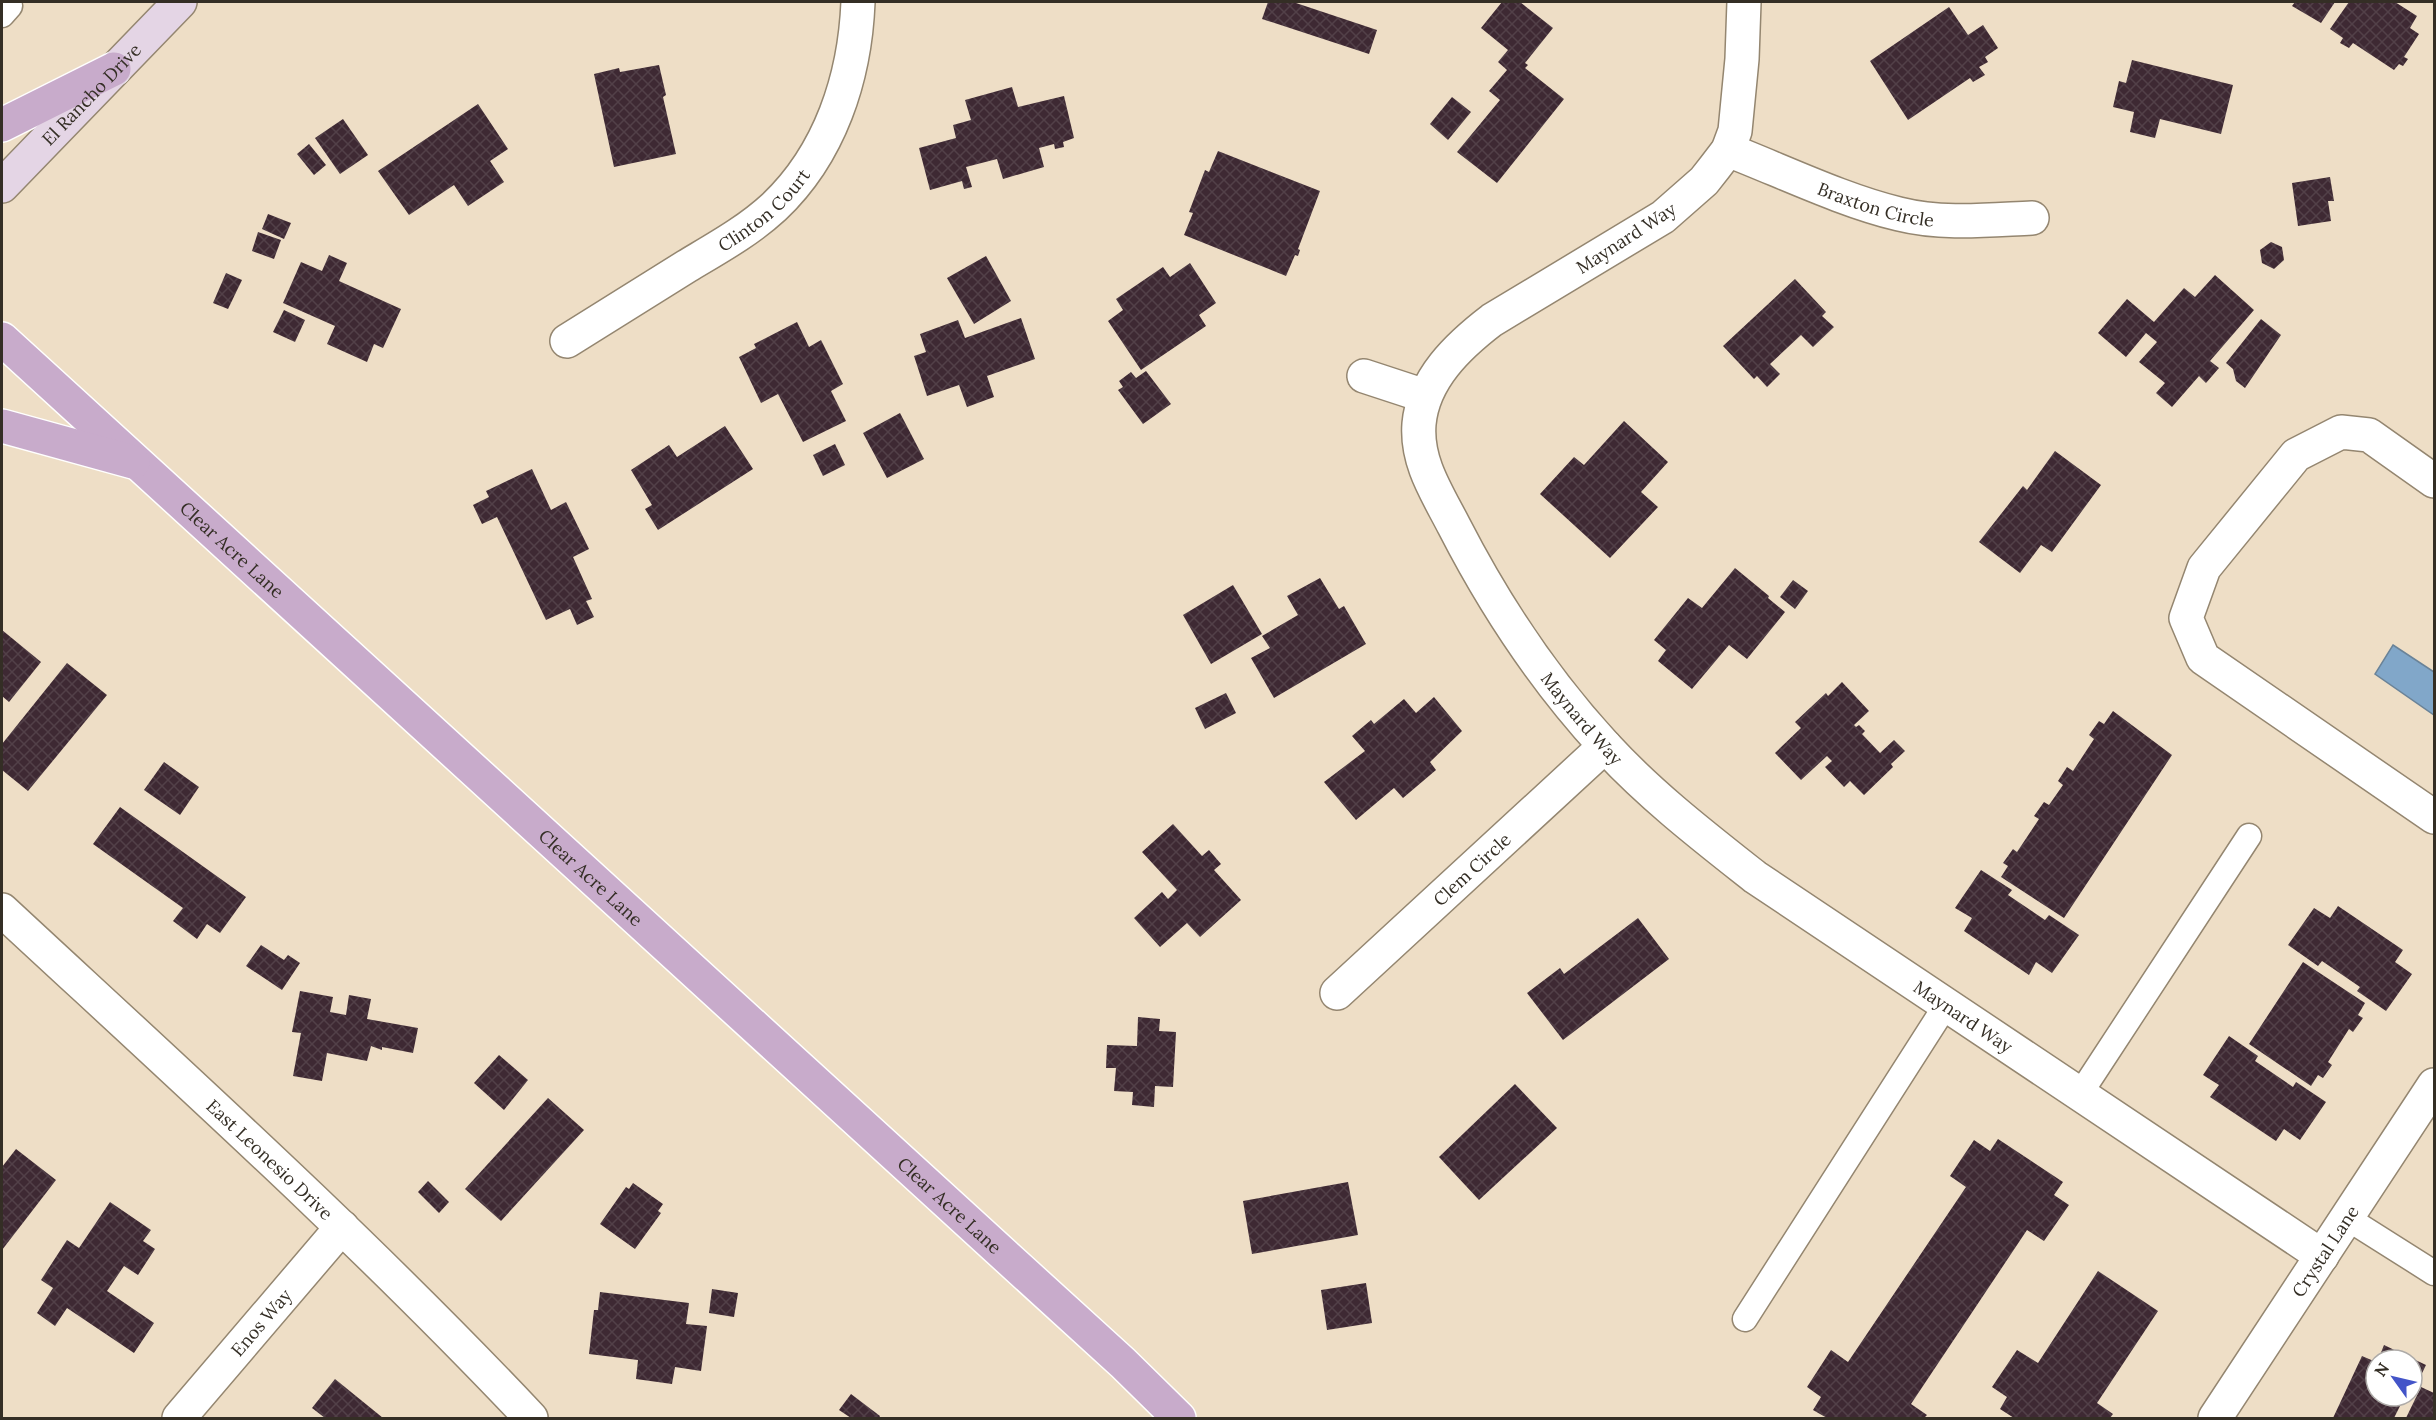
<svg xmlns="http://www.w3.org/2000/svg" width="2436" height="1420" font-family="Lora,serif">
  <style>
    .water { fill: #81a7c9; stroke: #6a8398; stroke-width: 1.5 }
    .building { fill: url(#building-cross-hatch) }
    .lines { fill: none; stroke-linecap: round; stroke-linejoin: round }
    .service-casing { stroke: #948670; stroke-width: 27 }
    .minor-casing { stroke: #948670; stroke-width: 36 }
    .secondary-casing { stroke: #948670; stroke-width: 36 }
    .primary-casing { stroke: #fff; stroke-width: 36 }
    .service { stroke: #fff; stroke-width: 24 }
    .minor { stroke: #fff; stroke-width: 33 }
    .secondary { stroke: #e4d5e5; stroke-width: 33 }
    .primary { stroke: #c8abcb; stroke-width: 33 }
    .labels { text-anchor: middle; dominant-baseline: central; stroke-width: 6; stroke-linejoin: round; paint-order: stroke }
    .street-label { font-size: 18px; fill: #342e25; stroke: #fff }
  </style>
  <defs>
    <pattern id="building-cross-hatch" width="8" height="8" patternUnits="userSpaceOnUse" patternTransform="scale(1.5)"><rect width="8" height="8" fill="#3e2933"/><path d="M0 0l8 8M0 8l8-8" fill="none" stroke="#524048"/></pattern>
  </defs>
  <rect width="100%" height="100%" fill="#eedec6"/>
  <path class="water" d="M2393,645L2434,672V715L2375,674Z"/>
  <g class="building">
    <path d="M1268,2H1293L1377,30L1369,54L1262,19Z"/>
    <path d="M1502,2H1520L1553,28L1525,63L1528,65L1525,68L1564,99L1497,183L1457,152L1500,100L1489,91L1507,70L1498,62L1508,50L1481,28Z"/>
    <path d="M2295,2H2335L2321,23L2292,6Z"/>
    <path d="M2349,2H2395L2417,16L2410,28L2419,34L2404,57L2408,59L2403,66L2399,64L2394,70L2353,43L2349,48L2340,43L2343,38L2330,29Z"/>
    <path d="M1949,7L1968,35L1983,25L1998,48L1985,57L1988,62L1979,67L1985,75L1973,82L1970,78L1908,120L1870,61Z"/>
    <path d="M2132,60L2233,85L2221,134L2160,119L2155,138L2130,132L2134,112L2113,107L2119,81L2126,83Z"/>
    <path d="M659,65L666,95L663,97L676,154L614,167L594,74L619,68L620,72Z"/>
    <path d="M1012,87L1018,107L1064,96L1074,138L1063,142L1064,147L1055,149L1054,144L1039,148L1044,167L1003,179L997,159L966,167L972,187L964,189L962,181L930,190L919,148L956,138L953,125L971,120L965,100Z"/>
    <path d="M1452,97L1471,112L1448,140L1430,124Z"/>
    <path d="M478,104L508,149L490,161L504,182L468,206L454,185L409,215L378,171Z"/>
    <path d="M343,119L368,155L340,174L315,138Z"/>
    <path d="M309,144L326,165L314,175L297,154Z"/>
    <path d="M1218,151L1320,191L1298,249L1300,250L1298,256L1295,255L1286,276L1184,235L1193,213L1189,212L1205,170L1209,172Z"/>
    <path d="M2330,177L2334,201H2328L2331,221L2298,226L2292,183Z"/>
    <path d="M268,214L291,223L284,239L262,229Z"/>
    <path d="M258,232L281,240L274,259L252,251Z"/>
    <path d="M2271,242L2282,247L2284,260L2274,269L2262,263L2260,250Z"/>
    <path d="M329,255L347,263L339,281L401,309L383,348L374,344L367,362L327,344L335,326L283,303L301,262L322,271Z"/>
    <path d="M986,256L1011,301L974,324L947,278Z"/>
    <path d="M1190,263L1216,303L1199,315L1206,326L1141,370L1108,321L1123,310L1116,299L1163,267L1170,277Z"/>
    <path d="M226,273L242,280L228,309L213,303Z"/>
    <path d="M2215,275L2254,310L2210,361L2219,368L2206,383L2199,376L2172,407L2156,393L2165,383L2139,362L2157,342L2146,333L2126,357L2098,333L2127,299L2154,322L2184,288L2195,297Z"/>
    <path d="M1795,279L1826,312L1822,316L1834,327L1813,347L1801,335L1770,364L1780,374L1767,387L1757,376L1754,379L1723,346Z"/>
    <path d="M284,310L305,320L295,342L273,332Z"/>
    <path d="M1021,318L1035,359L987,376L994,397L967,407L959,385L927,396L914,356L926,352L920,334L958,320L965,338Z"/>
    <path d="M2261,319L2281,335L2245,388L2236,381L2233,369L2226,363Z"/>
    <path d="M797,322L809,347L821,340L843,384L831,391L846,421L803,442L778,394L761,403L739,357L756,348L754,344Z"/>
    <path d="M1146,371L1171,404L1143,424L1118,390L1123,387L1119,381L1131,372L1136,378Z"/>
    <path d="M900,413L924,459L887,478L863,433Z"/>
    <path d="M1624,421L1668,462L1641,492L1658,507L1610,558L1540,494L1574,457L1584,465Z"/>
    <path d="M725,426L753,469L658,530L645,509L652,505L631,470L669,445L677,457Z"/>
    <path d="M835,444L845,465L823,476L813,455Z"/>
    <path d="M2055,451L2101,485L2052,552L2041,545L2020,573L1979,542L2023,486L2027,490Z"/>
    <path d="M532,469L551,510L566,502L589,549L573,557L592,599L586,601L594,617L577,625L570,609L546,620L497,517L482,524L473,505L489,497L486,491Z"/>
    <path d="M1735,568L1769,596L1768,598L1785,612L1747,659L1729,645L1692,689L1658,661L1666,650L1654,640L1688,598L1702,608Z"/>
    <path d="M1320,578L1339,609L1344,606L1366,644L1274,698L1251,658L1270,648L1262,636L1298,615L1287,596Z"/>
    <path d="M1793,580L1808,591L1795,609L1780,597Z"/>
    <path d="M1233,585L1262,634L1211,664L1183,615Z"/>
    <path d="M2,630L41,662L9,702L2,696Z"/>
    <path d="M67,663L107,695L28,791L2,770V744Z"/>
    <path d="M1842,682L1869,711L1854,725L1856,727L1859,725L1865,731L1862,734L1880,753L1894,740L1905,751L1891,764L1893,767L1864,795L1850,781L1844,787L1825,767L1832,761L1827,756L1801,780L1775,753L1801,728L1795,722L1826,693L1828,696Z"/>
    <path d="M1226,693L1236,713L1205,729L1195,708Z"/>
    <path d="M1434,697L1462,731L1430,762L1436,770L1403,798L1394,788L1356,820L1324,782L1365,751L1352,736L1371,720L1374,724L1404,699L1416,713Z"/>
    <path d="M2113,711L2172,755L2064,918L2001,877L2008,866L2003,863L2013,849L2017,852L2039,819L2034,816L2044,802L2049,805L2063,785L2058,781L2067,767L2073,771L2094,739L2089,735L2099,721L2104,724Z"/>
    <path d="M164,762L199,787L180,815L144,790Z"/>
    <path d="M120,807L246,897L220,933L207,924L197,939L173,921L183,908L93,844Z"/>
    <path d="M1173,824L1202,856L1209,850L1221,864L1214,870L1241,900L1200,937L1187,923L1160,947L1134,918L1162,892L1168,899L1177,890L1142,852Z"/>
    <path d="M1981,870L2012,890L2008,895L2045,920L2049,915L2079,935L2052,973L2036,962L2029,975L1964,931L1972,918L1955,908Z"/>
    <path d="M2338,906L2403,950L2395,962L2412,974L2386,1011L2357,991L2360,987L2322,961L2318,966L2288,945L2314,908L2330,918Z"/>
    <path d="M1638,918L1669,959L1563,1040L1527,993L1560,968L1564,974Z"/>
    <path d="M261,945L284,960L288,955L300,963L282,990L246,966Z"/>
    <path d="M2303,962L2365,1003L2358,1015L2363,1018L2353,1032L2349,1029L2328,1062L2332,1065L2323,1078L2318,1075L2311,1086L2249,1044Z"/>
    <path d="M300,991L333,997L330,1012L346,1015L349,995L371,999L367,1019L418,1028L413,1053L382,1047V1050L371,1046L367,1061L327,1053L322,1081L293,1076L301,1033L292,1032Z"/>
    <path d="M1138,1017L1160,1019L1159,1031L1176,1032L1173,1087L1155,1086L1154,1107L1132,1105L1133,1092L1114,1091L1116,1068H1106L1107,1045L1137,1046Z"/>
    <path d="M2229,1036L2258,1056L2255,1061L2293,1087L2296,1082L2326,1102L2300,1140L2284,1129L2276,1141L2210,1097L2219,1085L2203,1075Z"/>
    <path d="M499,1055L528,1080L504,1110L474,1083Z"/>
    <path d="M1515,1084L1557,1128L1479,1200L1439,1157Z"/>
    <path d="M548,1098L584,1130L501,1221L465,1189Z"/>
    <path d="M1998,1139L2063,1182L2054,1195L2069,1205L2044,1241L2027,1230L1911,1404L1927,1415L1924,1418H1827L1813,1410L1821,1397L1807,1387L1831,1350L1848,1362L1966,1187L1950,1176L1974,1140L1990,1151Z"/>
    <path d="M16,1149L56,1180L2,1250V1167Z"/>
    <path d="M428,1181L449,1202L439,1213L418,1192Z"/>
    <path d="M1348,1182L1358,1235L1252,1254L1243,1201Z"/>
    <path d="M633,1183L663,1204L658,1211L661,1213L635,1249L600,1224L626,1187L629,1189Z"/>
    <path d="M110,1202L151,1230L143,1241L155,1249L138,1275L124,1266L107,1291L154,1323L134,1353L67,1308L55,1326L37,1313L53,1288L41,1280L67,1240L79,1248Z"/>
    <path d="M2098,1271L2158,1311L2097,1403L2113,1414L2110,1418H2014L2000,1409L2007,1397L1992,1387L2017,1350L2038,1363Z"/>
    <path d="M1366,1283L1372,1323L1327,1330L1321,1290Z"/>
    <path d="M712,1289L738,1293L734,1317L709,1313Z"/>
    <path d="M600,1292L689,1303L686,1324L707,1326L701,1371L675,1367L672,1384L636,1379L638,1360L589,1354L594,1310H598Z"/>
    <path d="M2384,1345L2426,1365L2412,1394V1360H2378Z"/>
    <path d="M2362,1356L2376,1362V1396H2405L2394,1418H2333Z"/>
    <path d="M335,1379L383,1418H325L312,1408Z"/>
    <path d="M2421,1387L2434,1393V1418H2406Z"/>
    <path d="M851,1394L880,1416L879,1418H851L839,1410Z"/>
  </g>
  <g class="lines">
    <g class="service-casing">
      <g id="service">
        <path d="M2,15L10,6"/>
        <path d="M2080,1094L2249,836"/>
        <path d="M2347,1218L2434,1273"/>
        <path d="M1745,1319L1946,1005"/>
      </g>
    </g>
    <g class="minor-casing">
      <g id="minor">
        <path id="s1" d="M1744,2L1742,59L1735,131L1728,150L1715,167L1704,181L1663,217L1492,320C1458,346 1423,379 1419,424C1416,462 1437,493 1454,526C1494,604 1545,681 1605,746C1650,795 1703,836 1755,877L2322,1256"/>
        <path id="s2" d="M1728,150C1782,171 1844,201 1899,214C1943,225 1988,220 2032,218"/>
        <path id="s3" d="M567,341C607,316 647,291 687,266C717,248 748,231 774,207C830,154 855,78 858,2"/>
        <path d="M1364,376L1425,396"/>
        <path d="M2434,481L2369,435L2341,432L2296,455L2204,568L2186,618L2203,658L2434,817"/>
        <path id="s4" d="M2,910C181,1076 363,1240 531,1418"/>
        <path id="s5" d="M1337,993L1605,746"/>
        <path id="s6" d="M179,1418L342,1227"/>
        <path id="s7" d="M2215,1418L2434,1085"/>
      </g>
    </g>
    <g class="secondary-casing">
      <g id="secondary">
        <path id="s8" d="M2,186L180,2"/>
      </g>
    </g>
    <g class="primary-casing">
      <g id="primary">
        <path d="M2,125L114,69"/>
        <path id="s9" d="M2,339L1022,1271L1123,1363L1179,1418"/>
        <path d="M2,426L133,462"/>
      </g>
    </g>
    <use href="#service" class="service"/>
    <use href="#minor" class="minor"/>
    <use href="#secondary" class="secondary"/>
    <use href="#primary" class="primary"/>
  </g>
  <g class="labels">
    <g class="street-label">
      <text stroke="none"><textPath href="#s8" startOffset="128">El Rancho Drive</textPath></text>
      <text stroke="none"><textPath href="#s2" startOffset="158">Braxton Circle</textPath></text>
      <text stroke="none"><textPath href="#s3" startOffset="237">Clinton Court</textPath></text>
      <text transform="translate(1626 238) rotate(-33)">Maynard Way</text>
      <text stroke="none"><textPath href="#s9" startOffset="312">Clear Acre Lane</textPath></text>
      <text stroke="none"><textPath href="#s1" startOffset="915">Maynard Way</textPath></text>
      <text stroke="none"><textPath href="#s5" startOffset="183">Clem Circle</textPath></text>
      <text stroke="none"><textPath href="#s9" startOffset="798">Clear Acre Lane</textPath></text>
      <text stroke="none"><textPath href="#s1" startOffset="1401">Maynard Way</textPath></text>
      <text stroke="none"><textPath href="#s4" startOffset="366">East Leonesio Drive</textPath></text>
      <text stroke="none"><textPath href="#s9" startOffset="1284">Clear Acre Lane</textPath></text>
      <text stroke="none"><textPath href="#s7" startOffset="200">Crystal Lane</textPath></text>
      <text stroke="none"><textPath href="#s6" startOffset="126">Enos Way</textPath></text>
    </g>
  </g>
  <rect width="2436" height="1420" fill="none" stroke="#342e25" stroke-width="6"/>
  <g transform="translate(2394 1378) rotate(304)"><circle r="28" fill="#ffffff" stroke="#aeaba8" stroke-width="1.5"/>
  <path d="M0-4.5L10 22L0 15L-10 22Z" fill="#4354c8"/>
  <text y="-9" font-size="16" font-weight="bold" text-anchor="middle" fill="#342e25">N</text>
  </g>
</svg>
